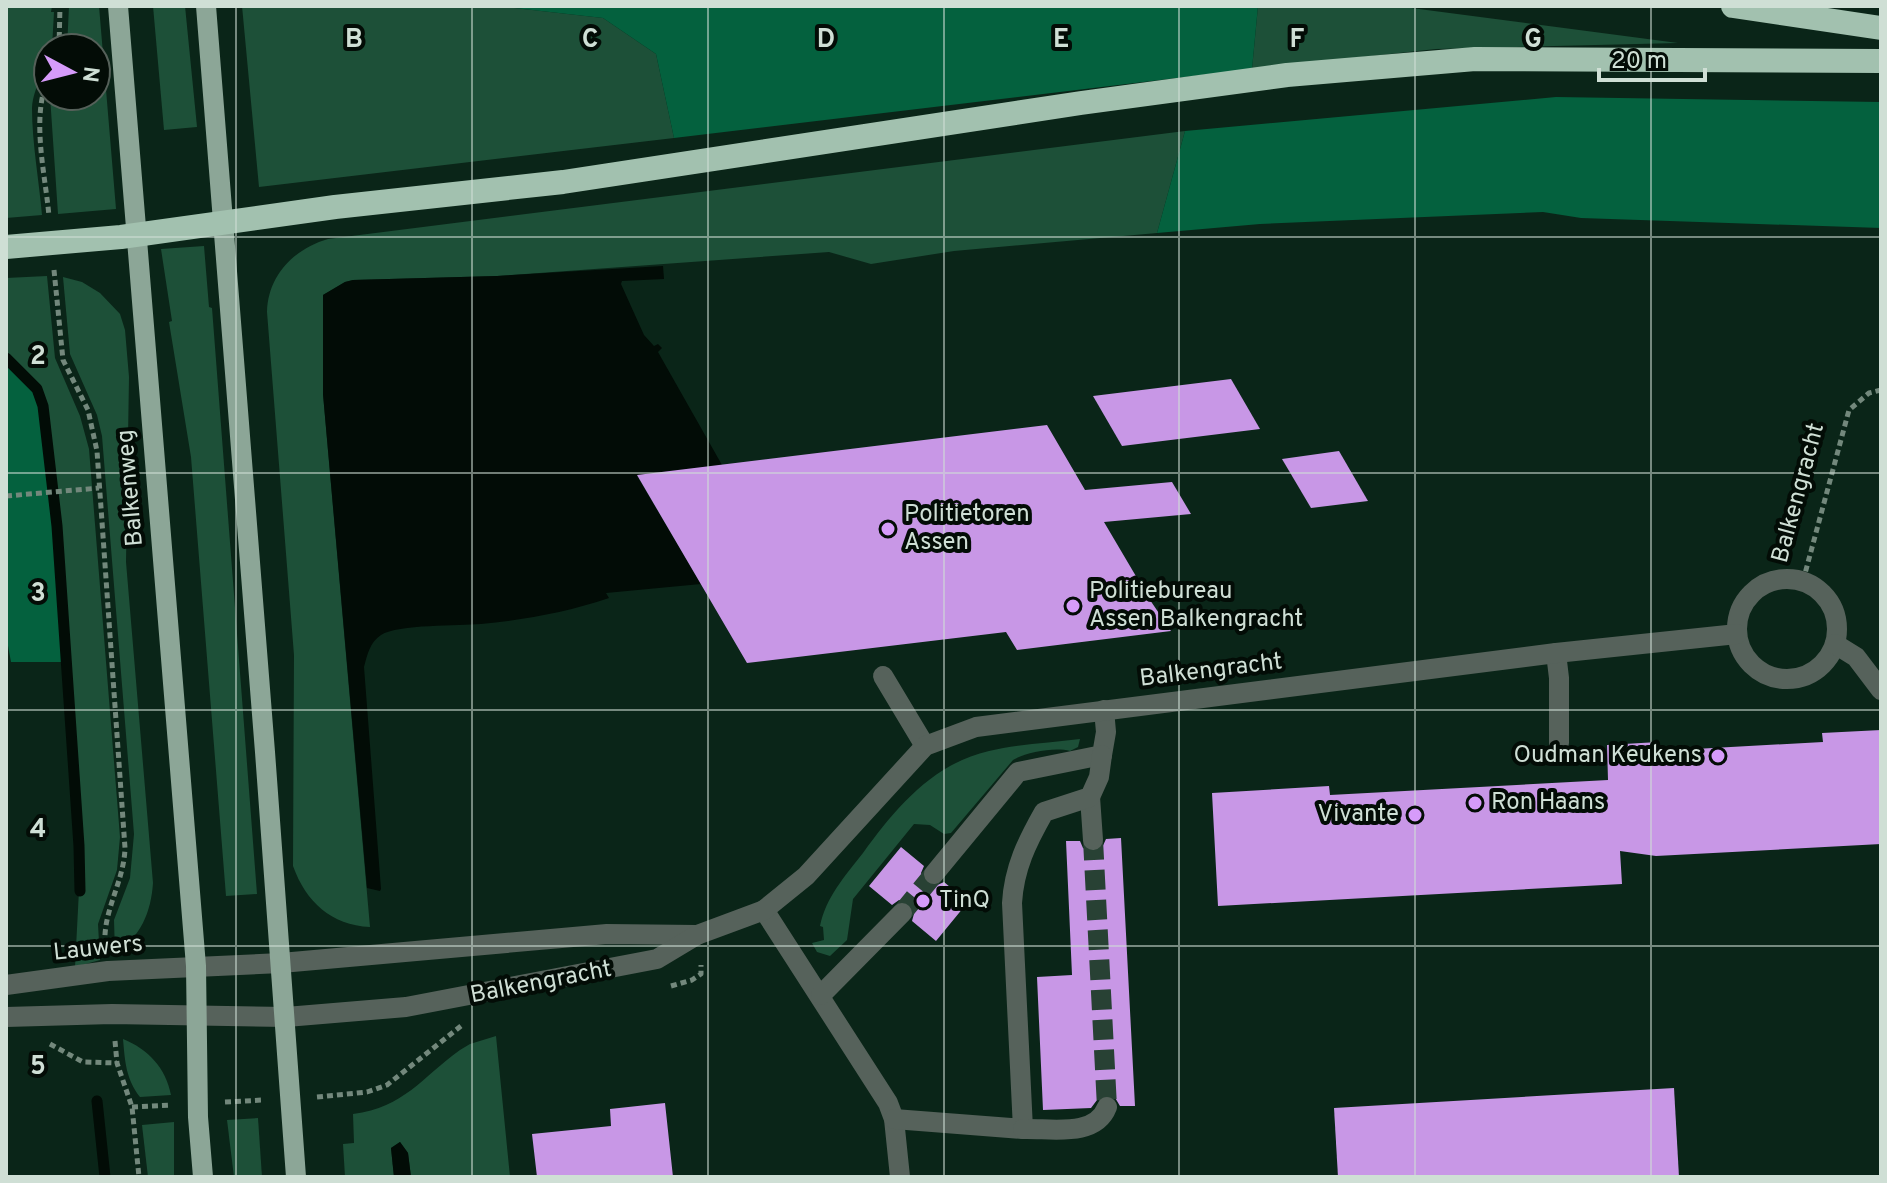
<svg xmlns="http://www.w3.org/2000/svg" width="1887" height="1183" font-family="Overpass,sans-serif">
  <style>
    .green { fill: #1d5038 }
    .forest { fill: #04613e }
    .water { fill: #020c06 }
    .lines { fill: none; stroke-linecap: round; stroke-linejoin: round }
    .stream { stroke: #020c06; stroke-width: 11 }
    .building { fill: #c897e6 }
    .minor-tunnel { stroke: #284134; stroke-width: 20; stroke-dasharray: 20 10; stroke-linecap: butt }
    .path { stroke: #73887c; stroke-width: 5; stroke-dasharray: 6 4; stroke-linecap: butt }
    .minor { stroke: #56625b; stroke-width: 20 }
    .major { stroke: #8ca697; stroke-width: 20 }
    .highway { stroke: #a2c1af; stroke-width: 24 }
    .grid { fill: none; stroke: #cfdfd5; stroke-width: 2; stroke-opacity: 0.55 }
    .poi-dot { fill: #d69bfa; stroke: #030c06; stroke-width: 3 }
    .labels { text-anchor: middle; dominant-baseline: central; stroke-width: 8; stroke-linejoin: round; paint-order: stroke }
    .street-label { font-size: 24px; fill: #cfdfd5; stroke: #030c06 }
    .poi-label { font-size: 24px; fill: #cfdfd5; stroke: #030c06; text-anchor: start }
    .grid-label { font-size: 26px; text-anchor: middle; font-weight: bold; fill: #cfdfd5; stroke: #030c06; stroke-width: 8; stroke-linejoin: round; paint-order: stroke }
  </style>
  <rect width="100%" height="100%" fill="#0a2518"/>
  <g class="green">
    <path d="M6,6H52L51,12H54L52,48H48C48,70 33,86 32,108C32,143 39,180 42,215L6,218Z"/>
    <path d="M69,6H99L116,209L58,214L50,96H96V48H67Z"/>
    <path d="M153,6H185L197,127L164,130Z"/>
    <path d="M242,6H496L603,18L656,54L674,138L259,187Z"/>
    <path d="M1258,6H1396L1678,43L1436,49L1252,69Z"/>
    <path d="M1185,131L1157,233L954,251L871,264L829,252L497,276L353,280L345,282L323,295V394L370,927C331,925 306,902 293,866L294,655L267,312C268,275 294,249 328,239Z"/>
    <path d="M204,246L209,307L212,308L257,894L226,896L191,457L169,322L172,321L161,249Z"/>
    <path d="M47,276L55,358L80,416L89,449L120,837L117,870L98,924L100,960L75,967L79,890L64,662L41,391L6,361V278Z"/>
    <path d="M63,277L82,282L100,293L120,314L125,330L129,377L126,562L153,883C151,912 141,937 115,953L114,920L130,878L134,834L102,436L97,415L70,354Z"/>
    <path d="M1080,739L1078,747L1070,751C1055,747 1026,752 1013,760L951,833L944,834L930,825L914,824L853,899L847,940L830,956L817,952L812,943L824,940L823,927L820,926C826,897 845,876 863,853C895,809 932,764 989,751C1018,744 1050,743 1080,739Z"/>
    <path d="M496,1036L510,1177H411L408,1153L400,1142L391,1148L394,1177H345L343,1144L354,1143L353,1114C405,1107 421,1078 460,1050L470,1044Z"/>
    <path d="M123,1039C148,1049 166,1068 171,1095L140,1097C126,1079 125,1062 123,1039Z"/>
    <path d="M258,1118L262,1177H234L227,1120Z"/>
    <path d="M174,1122V1177H148L142,1125Z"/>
  </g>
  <g class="forest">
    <path d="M496,6H1258L1252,69L674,138L656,54L603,18Z"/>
    <path d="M1556,97L1881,102V228L1581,218L1543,212L1260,224L1157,233L1185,131Z"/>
    <path d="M6,361L41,391L64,662H11L6,635Z"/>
  </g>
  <g class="water">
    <path d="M663,266L664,279L622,281L621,284L644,335L654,346L658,344L662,348L658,352L722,465L637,476L701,584L606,593L609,598C568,612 524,620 481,624C459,626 398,624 381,635C370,642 367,655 364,667L381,889L380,891L367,888L323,394V295L345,282L353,280L497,276Z"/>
    <path d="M400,1142L408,1153L411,1177H394L391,1148Z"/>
  </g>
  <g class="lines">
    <g class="stream">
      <path d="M6,358L37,389L43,406L57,526L79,846L80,891"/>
      <path d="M97,1101L105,1177"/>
    </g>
  </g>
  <g class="building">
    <path d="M1231,379L1260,429L1122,446L1093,396Z"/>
    <path d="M1047,425L1085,490L1172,482L1191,514L1104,522L1150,600L1171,631L1017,650L1006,632L747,663L637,475Z"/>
    <path d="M1339,451L1368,501L1311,508L1282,459Z"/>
    <path d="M1881,730V844L1656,856L1620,851L1622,884L1218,906L1212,793L1329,786L1330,795L1608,780L1607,745L1658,742L1659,751L1823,742L1822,733Z"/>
    <path d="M1121,838L1135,1106H1120L1114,1096L1106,1094L1100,1096L1091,1108L1043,1110L1037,977L1072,975L1066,841H1080L1083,848L1093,853L1101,850L1106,839Z"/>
    <path d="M901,847L924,866L921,873L925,883L933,887L944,882L968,902L936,941L912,921L915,910L911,903L899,900L892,905L869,886Z"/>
    <path d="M1674,1088L1679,1177H1338L1334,1108Z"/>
    <path d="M665,1103L673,1177H537L532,1134L611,1126L610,1109Z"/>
  </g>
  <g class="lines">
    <g class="minor-tunnel">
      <path d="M1093,840L1107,1107"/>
      <path d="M902,913L934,874"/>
    </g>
    <g class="path">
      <path d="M59,48L60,6"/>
      <path d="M48,78C31,119 45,172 49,216"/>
      <path d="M54,270L63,360L88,410L97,451L125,848C124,882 103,910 105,944"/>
      <path d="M6,496L99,488"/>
      <path d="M1803,581L1849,410L1869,393L1881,390"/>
      <path d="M671,986L692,980L701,974V965"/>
      <path d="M115,1041L117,1063L132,1107L139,1177"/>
      <path d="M50,1044L83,1062L117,1063"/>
      <path d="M317,1097L367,1092L387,1085L461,1026"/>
      <path d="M225,1102L263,1100"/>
      <path d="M132,1107L171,1105"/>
    </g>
    <g class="minor">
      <circle cx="1787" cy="629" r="50"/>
      <path d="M1835,644L1856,657L1881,690"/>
      <path d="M1556,653L1559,678V743"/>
      <path d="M883,676L925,746"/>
      <path d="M1090,797L1093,840"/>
      <path d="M934,874L1018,772L1102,755L1106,732L1104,710"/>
      <path d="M764,910L888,1103L894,1119L900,1177"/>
      <path d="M6,985L108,971L281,963L607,934L697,935"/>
      <path d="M821,995L902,913"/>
      <path d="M6,1017L112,1014L286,1017L406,1007L657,959L697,935L764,910L806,876L925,746L976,727L1556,653L1737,634"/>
      <path d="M894,1119L1023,1129L1012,903C1014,868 1027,842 1044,812L1090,797L1099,777L1102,755"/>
      <path d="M1023,1129C1051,1128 1095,1138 1107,1107"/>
    </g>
    <g class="major">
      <path d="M118,6L196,966L198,1117L203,1177"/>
      <path d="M206,6L265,752L296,1177"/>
    </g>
    <g class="highway">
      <path d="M1733,6L1881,28"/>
      <path d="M6,247L121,237L335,207L563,182L1081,103L1287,75L1475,59L1881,61"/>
    </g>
  </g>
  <path class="grid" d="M236,6V1177M472,6V1177M708,6V1177M944,6V1177M1179,6V1177M1415,6V1177M1651,6V1177M6,237H1881M6,473H1881M6,710H1881M6,946H1881"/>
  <g class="poi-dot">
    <circle cx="888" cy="529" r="8"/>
    <circle cx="1073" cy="606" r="8"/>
    <circle cx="1718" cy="756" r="8"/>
    <circle cx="1475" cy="803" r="8"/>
    <circle cx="1415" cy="815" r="8"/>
    <circle cx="923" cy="901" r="8"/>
  </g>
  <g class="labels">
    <g class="street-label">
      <text transform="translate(131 488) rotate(-95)">Balkenweg</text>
      <text transform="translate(1799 493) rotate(-75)">Balkengracht</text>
      <text transform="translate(1211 671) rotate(-7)">Balkengracht</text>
      <text transform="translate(98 949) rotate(-6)">Lauwers</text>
      <text transform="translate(541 983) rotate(-11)">Balkengracht</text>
    </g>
    <g class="poi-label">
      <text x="904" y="515">Politietoren<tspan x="904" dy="28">Assen</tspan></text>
      <text x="1089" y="592">Politiebureau<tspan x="1089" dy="28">Assen Balkengracht</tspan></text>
      <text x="1702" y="756" text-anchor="end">Oudman Keukens</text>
      <text x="1491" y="803">Ron Haans</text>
      <text x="1399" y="815" text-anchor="end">Vivante</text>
      <text x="939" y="901">TinQ</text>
    </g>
  </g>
  <g class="grid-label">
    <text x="354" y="47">B</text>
    <text x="590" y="47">C</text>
    <text x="826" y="47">D</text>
    <text x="1061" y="47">E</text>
    <text x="1297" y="47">F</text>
    <text x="1533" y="47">G</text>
    <text x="38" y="364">2</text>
    <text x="38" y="601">3</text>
    <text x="38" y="837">4</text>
    <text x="38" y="1074">5</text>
  </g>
  <rect width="1887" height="1183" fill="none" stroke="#cfdfd5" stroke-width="16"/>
  <g transform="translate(72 72) rotate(97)"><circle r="38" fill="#030c06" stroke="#556059" stroke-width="2"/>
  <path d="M0-6L14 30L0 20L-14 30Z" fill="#d69bfa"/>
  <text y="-12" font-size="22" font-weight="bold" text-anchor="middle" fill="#cfdfd5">N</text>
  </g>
  <path d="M1599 68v12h106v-12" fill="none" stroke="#cfdfd5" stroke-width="4"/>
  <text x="1611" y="68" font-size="24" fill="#cfdfd5" stroke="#030c06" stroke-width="6" paint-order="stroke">20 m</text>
</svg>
